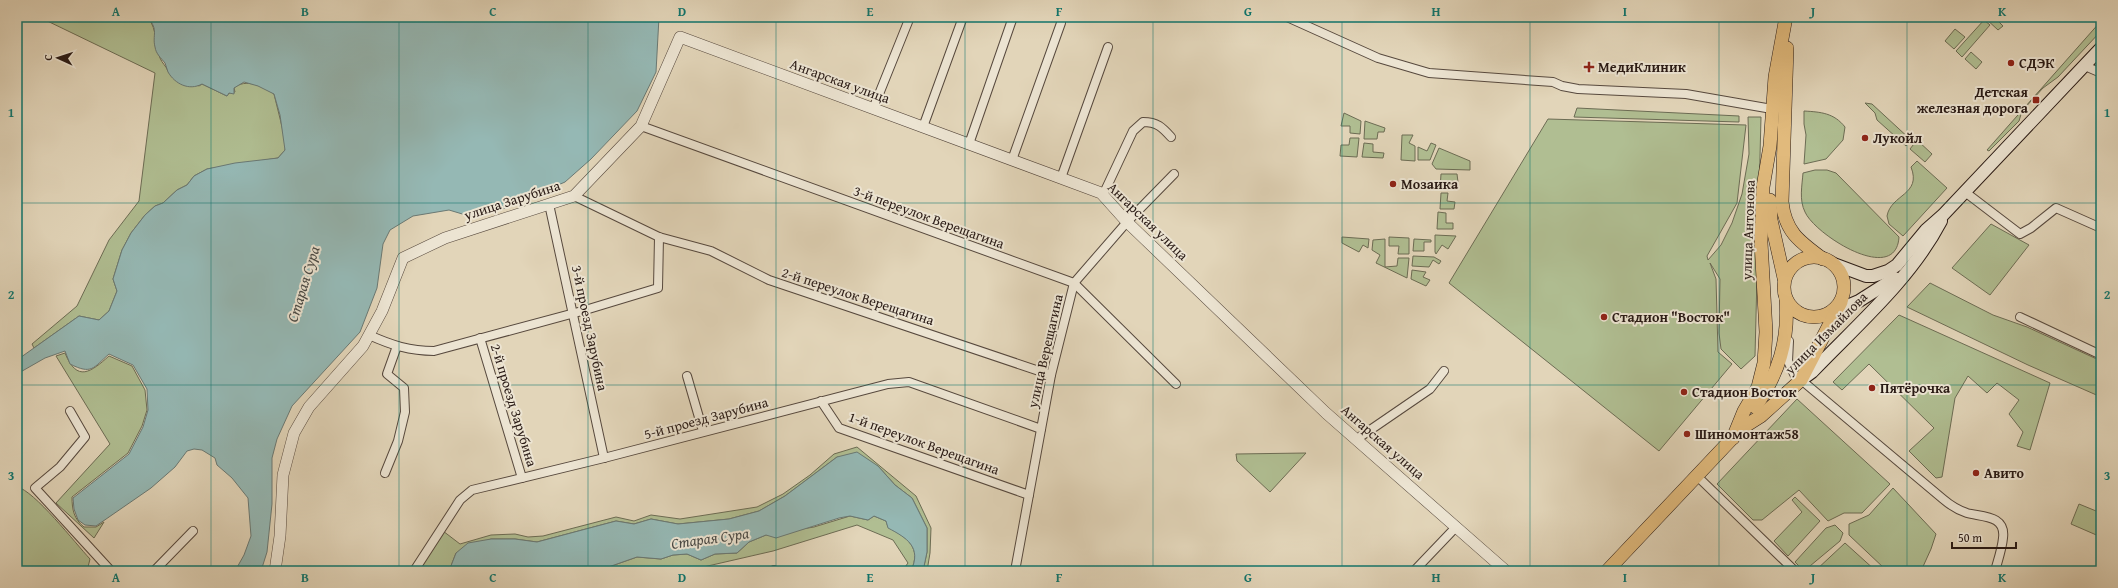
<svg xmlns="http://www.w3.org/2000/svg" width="2118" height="588" font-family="'Gentium Book Plus',serif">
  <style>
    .green { fill: #b0be92; stroke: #6c6c54 }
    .water { fill: #95b8b4; stroke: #6a7974 }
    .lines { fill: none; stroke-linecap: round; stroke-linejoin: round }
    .minor-casing { stroke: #57493e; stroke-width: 10 }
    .tertiary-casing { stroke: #57493e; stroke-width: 12 }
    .secondary-casing { stroke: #291a15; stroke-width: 14 }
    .primary-casing { stroke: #291a15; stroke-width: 14 }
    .minor { stroke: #ece4d2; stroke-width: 8 }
    .tertiary { stroke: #ece4d2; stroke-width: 11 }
    .secondary { stroke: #ece4d2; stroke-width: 12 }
    .primary { stroke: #e1ba7c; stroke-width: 13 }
    .grid { fill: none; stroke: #0f766e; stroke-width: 1; stroke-opacity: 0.55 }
    .poi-dot { fill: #8f2418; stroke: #ece4d2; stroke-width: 1.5 }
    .labels { text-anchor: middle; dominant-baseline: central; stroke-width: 4; stroke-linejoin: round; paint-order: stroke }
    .poi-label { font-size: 14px; font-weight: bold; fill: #291a15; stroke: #ece4d2; text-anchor: start }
    .street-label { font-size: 14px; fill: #291a15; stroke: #ece4d2 }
    .water-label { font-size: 15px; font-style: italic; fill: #494945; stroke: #ece4d2 }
    .neatline { fill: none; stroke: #0f766e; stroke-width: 1.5 }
    .grid-label { font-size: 13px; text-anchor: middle; font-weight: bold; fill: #0f766e }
  </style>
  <rect width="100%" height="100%" fill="#e2d5b9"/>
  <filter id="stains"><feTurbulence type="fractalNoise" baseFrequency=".005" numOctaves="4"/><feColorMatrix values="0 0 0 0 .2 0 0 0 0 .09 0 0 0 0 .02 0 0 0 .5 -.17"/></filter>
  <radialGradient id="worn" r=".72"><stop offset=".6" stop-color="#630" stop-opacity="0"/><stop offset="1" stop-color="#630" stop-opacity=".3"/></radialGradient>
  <g class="green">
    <path d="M39,17L148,18C158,30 154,44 160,58C162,63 166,66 168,71L199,86L202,84L227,96L229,93L235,92L234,88C245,78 264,86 274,94L286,143L285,150L278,158L207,169L194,176L187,185L177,190L163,203L155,206L145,215L131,233L122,250L113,279L117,291L109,311L99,320L79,316L34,348L32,344L77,306L109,240L139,201L155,73Z"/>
    <path d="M1429,17H1489V21Z"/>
    <path d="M1997,17L1996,19L2003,26L1998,30L1985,18Z"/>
    <path d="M1984,20L1990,25L1962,57L1956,51Z"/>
    <path d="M2101,21V31L2058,77L2043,88L2022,111L2019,121L1989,151L1987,150Z"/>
    <path d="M1955,29L1965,37L1954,49L1945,41Z"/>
    <path d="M1971,52L1982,62L1976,69L1965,59Z"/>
    <path d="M1865,103L1872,104L1911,140L1906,146L1877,120L1875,113Z"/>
    <path d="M1577,108L1739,116V122L1574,117Z"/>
    <path d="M1804,111C1821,112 1834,113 1845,127L1843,140L1826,159L1804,164L1806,135L1804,124Z"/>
    <path d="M1344,113L1361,121L1360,134L1350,133V126H1341Z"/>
    <path d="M1748,117H1761L1755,356L1741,369L1721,349L1719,333L1720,279L1710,263L1716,279L1718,352L1732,364L1659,451L1449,283L1548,119L1746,125L1737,203L1707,256L1708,260L1721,245L1732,223L1742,194L1749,154Z"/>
    <path d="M1365,121L1385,128L1384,132H1378L1377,139H1364Z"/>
    <path d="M1402,135H1413L1409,143L1415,146V161L1401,160Z"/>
    <path d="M1350,138H1359L1357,157L1340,156L1341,145H1349Z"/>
    <path d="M1917,140L1932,154L1925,162L1910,149Z"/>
    <path d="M1364,143L1373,144V152L1384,153L1383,158L1362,157Z"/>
    <path d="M1431,143L1436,145L1430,160H1418V147L1427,151Z"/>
    <path d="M1439,148L1470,161V170L1436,169L1432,164Z"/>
    <path d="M1917,161L1947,188L1903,236L1889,224L1887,216C1891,194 1922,195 1911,167Z"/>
    <path d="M1815,170H1827L1836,173L1899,237C1896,286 1815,235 1805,212C1799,200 1802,186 1803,173Z"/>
    <path d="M1441,174H1457L1458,182H1449L1448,189H1440Z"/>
    <path d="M1441,193H1448L1447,201L1455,202L1454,209H1440Z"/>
    <path d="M1438,212L1446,213V223H1453V229H1437Z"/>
    <path d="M1991,224L2029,245L1990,295L1952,268Z"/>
    <path d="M1435,235L1456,236L1448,249L1442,245L1436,254L1435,252Z"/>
    <path d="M1342,237L1369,239L1368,248L1363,245L1359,252L1342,243Z"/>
    <path d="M1389,237L1409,238V254H1398L1399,246H1389Z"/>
    <path d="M1385,239V267L1397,266L1398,258H1409L1407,278L1376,263L1380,255L1372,250L1373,240Z"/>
    <path d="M1414,239L1431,240V242H1424V251H1413Z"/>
    <path d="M1413,256L1434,257L1441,261L1439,264L1433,260L1429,267L1412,266Z"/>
    <path d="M1412,270L1426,272L1423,277L1430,280L1426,286L1411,279Z"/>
    <path d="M1930,283L1993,315L2027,327L2101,361V397L2028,365L1907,307Z"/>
    <path d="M1899,315L2050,383L2030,450L2017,446L2023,432L2009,414L2019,400L1997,383L1987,393L1968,376L1955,398L1942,477L1936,478L1909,451L1934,428L1869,364L1842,390L1833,382Z"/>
    <path d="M65,353C77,383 91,372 109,356L132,366L145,390L147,410L142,426L128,453L72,497C72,510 74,519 84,527H96L104,522L94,538L56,503L110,444L56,356Z"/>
    <path d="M1797,399L1890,484L1862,513H1844L1828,521L1799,490L1762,520H1753L1717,484Z"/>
    <path d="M857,447L916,496L931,528L930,553L927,571H923L927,552V528L912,498L895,485L878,466L837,457L785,496L759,511L729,519L678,524L651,519L634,524L616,521L537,542L515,539H491L456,553L449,571H415L443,531L460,544L491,535L515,534L528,537L543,536L616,517L634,521L651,515L680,519L757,507L783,494L810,475L834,454Z"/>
    <path d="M1306,453L1270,492L1237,461L1236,454Z"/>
    <path d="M17,487C34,490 76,544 90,559L87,571H17Z"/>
    <path d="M1893,488L1936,534L1931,549L1921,571H1888L1885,569L1849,535V524L1869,515Z"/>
    <path d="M1795,497L1820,521L1788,556L1774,541L1802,512L1792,500Z"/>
    <path d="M2079,504L2101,513V537L2071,524Z"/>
    <path d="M850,516L868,520L874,516L886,521L888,527C907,538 922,547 911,571H902L908,563L893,540L857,525L773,551L686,571H597L637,557L661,559L673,555L687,554L701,560L715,554L737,553L749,542L766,535L814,527Z"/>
    <path d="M1835,525L1843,533L1840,541L1804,571L1795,562L1826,528Z"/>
    <path d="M1845,543L1876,571H1815Z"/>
  </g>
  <g class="water">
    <path d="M143,17H659L656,72L637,111L591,159L565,182L506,208L469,216L449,210L413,216L390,230L383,244L377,288L360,332L292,406L277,439L272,458V504L267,552L261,571H235L244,555L251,536L248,498L232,478L217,465L215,458L202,450L194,449L187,451L175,467L151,488L96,526L85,525L78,520L74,509L73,498L129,454L143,427L148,410L147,389L133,365L109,354C93,368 92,375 70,364L65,351L45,358L17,374V360L79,316L99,320L109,311L117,291L113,279L122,250L131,233L145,215L155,206L163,203L177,190L187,185L194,176L207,169L235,163L278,158L285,150L280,115L274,94L258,86L244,82L234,88V94L229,93L227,96L202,84C189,91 175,84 168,72C167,69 166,66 165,63C161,58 156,54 155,47C152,35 159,30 148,18Z"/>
    <path d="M857,452L878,466L895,485L912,498L927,528V552L923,571H911C922,547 907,538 888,528L886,521L874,516L868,520L850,516L839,518L776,538L766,535L749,542L737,553L715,554L701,560L687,554L673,555L661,559L637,557L597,571H449L456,553L468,543L491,539H515L537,542L616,521L634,524L651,519L678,524L729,519L759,511L785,496L837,457Z"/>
  </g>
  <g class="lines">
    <g class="minor-casing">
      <g id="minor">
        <path d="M1287,17L1378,58L1429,73L1553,82L1562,86L1578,89L1686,94L1772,109"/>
        <path d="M2085,66L2101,73"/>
        <path d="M873,109L910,17"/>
        <path d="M641,126L1074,283L1176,384"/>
        <path d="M923,127L963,17"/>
        <path d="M969,144L1013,17"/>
        <path d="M1012,160L1061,23"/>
        <path d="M1061,178L1108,47"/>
        <path d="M1965,192L2020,234L2031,228L2056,208L2101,228"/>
        <path d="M1103,195L1133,131L1143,122C1157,122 1162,127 1171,137"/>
        <path d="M574,196L659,237L711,251L769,280L1051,375"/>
        <path d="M549,204L604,458"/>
        <path d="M2020,317L2101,355"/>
        <path d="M369,335C391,345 410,351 434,351L582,311L658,288L659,237"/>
        <path d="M480,338L522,478"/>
        <path d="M1789,341L1788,361L1794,374L1943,499C1950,505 1958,510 1967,513C1982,517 2006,515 2003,538C2002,549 1998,560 1995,571"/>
        <path d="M687,376L703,431"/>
        <path d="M821,401L839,428L1029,495"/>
        <path d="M70,411L85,437L60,467L35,488L111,571"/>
        <path d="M1357,439L1430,389L1444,371"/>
        <path d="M385,473L398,441L405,412L404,388L387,374L397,346"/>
        <path d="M1698,477L1795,571"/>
        <path d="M774,570V571"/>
        <path d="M154,571L193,531"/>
        <path d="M414,571L460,500L472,490L604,458L888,384L909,382L1041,429"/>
        <path d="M1015,571L1051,375L1074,283L1127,222L1174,174"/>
        <path d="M1414,571L1456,527"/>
      </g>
    </g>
    <g class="tertiary-casing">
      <path id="tertiary" d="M275,571L280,536L283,475L294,433L309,407L363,346L382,311L403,258L445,238L574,196L641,126L680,37L1101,193L1127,222L1326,413L1506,571"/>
    </g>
    <g class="secondary-casing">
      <g id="secondary">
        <path d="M1834,264L1866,276H1873L1888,271L1897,265L1926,230L1943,215L2101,48"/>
        <path d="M1831,313L1859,301L1895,278"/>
        <path d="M1801,380L1812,372C1857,325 1910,280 1941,221"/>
      </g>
    </g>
    <g class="primary-casing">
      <g id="primary">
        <path d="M1787,48L1782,202C1785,232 1800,242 1823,259"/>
        <path d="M1770,200L1771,220L1784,278"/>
        <circle cx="1814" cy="287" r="30"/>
        <path d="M1755,407C1779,374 1789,340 1786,299"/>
        <path d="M1733,438L1744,411L1758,387L1764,363L1766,332L1761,242L1763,187L1770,146L1775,77L1786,17"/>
        <path d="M1607,571L1742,428L1761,416L1801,380L1841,302"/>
      </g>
    </g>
    <use href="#minor" class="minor"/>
    <use href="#tertiary" class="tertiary"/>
    <use href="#secondary" class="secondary"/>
    <use href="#primary" class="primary"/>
  </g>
  <path class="grid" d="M211,17V571M399,17V571M588,17V571M776,17V571M965,17V571M1153,17V571M1342,17V571M1530,17V571M1719,17V571M1907,17V571M17,203H2101M17,385H2101"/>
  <g class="poi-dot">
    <circle cx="2011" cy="63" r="4"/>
    <path d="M1587 61h4v4h4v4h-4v4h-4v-4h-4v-4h4z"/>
    <rect x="2032" y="96" width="8" height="8" rx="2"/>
    <circle cx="1865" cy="138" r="4"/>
    <circle cx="1393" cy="184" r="4"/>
    <circle cx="1604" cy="317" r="4"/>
    <circle cx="1872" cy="388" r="4"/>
    <circle cx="1684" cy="392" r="4"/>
    <circle cx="1687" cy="434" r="4"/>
    <circle cx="1976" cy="473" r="4"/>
  </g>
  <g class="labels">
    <g class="poi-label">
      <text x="2019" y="63">СДЭК</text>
      <text x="1598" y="67">МедиКлиник</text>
      <text x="2028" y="92" text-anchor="end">Детская<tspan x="2028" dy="16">железная дорога</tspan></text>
      <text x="1873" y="138">Лукойл</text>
      <text x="1401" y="184">Мозаика</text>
      <text x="1612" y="317">Стадион "Восток"</text>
      <text x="1880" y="388">Пятёрочка</text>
      <text x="1692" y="392">Стадион Восток</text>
      <text x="1695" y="434">Шиномонтаж58</text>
      <text x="1984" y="473">Авито</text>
    </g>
    <g class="street-label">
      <text transform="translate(840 81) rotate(20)">Ангарская улица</text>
      <text transform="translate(512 200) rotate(-18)">улица Зарубина</text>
      <text transform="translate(929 217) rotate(20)">3-й переулок Верещагина</text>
      <text transform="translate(1148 221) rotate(44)">Ангарская улица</text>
      <text transform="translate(1748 230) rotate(-88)">улица Антонова</text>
      <text transform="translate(858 296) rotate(18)">2-й переулок Верещагина</text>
      <text transform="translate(590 328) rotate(78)">3-й проезд Зарубина</text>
      <text transform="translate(1826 333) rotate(-45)">улица Измайлова</text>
      <text transform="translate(1045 351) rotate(-77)">улица Верещагина</text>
      <text transform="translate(514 405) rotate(73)">2-й проезд Зарубина</text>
      <text transform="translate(706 418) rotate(-15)">5-й проезд Зарубина</text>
      <text transform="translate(1383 442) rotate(41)">Ангарская улица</text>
      <text transform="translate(924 443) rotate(20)">1-й переулок Верещагина</text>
    </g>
    <g class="water-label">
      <text transform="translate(303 284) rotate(-73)">Старая Сура</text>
      <text transform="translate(710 538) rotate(-8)">Старая Сура</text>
    </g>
  </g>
  <rect width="2118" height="588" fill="none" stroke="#e2d5b9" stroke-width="44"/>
  <g transform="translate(58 58) rotate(273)" stroke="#ece4d2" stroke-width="3" paint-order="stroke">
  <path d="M0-3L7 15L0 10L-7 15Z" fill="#291a15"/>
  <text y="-6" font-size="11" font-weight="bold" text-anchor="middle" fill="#291a15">С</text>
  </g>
  <path d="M1952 542v6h64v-6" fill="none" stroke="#291a15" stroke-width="2"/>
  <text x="1958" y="542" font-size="12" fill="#291a15" stroke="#ece4d2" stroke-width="3" paint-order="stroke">50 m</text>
  <rect x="22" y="22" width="2074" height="544" class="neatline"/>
  <g class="grid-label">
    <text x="116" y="16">A</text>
    <text x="305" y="16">B</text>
    <text x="493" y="16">C</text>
    <text x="682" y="16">D</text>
    <text x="870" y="16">E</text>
    <text x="1059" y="16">F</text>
    <text x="1248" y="16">G</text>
    <text x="1436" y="16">H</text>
    <text x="1625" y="16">I</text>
    <text x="1813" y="16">J</text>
    <text x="2002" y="16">K</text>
    <text x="11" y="117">1</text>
    <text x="2107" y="117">1</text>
    <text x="11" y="299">2</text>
    <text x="2107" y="299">2</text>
    <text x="11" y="480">3</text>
    <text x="2107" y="480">3</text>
    <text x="116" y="582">A</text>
    <text x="305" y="582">B</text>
    <text x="493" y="582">C</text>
    <text x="682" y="582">D</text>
    <text x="870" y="582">E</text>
    <text x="1059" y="582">F</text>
    <text x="1248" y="582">G</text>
    <text x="1436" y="582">H</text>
    <text x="1625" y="582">I</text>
    <text x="1813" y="582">J</text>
    <text x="2002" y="582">K</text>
  </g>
  <rect width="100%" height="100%" filter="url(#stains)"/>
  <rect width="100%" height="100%" fill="url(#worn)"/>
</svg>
